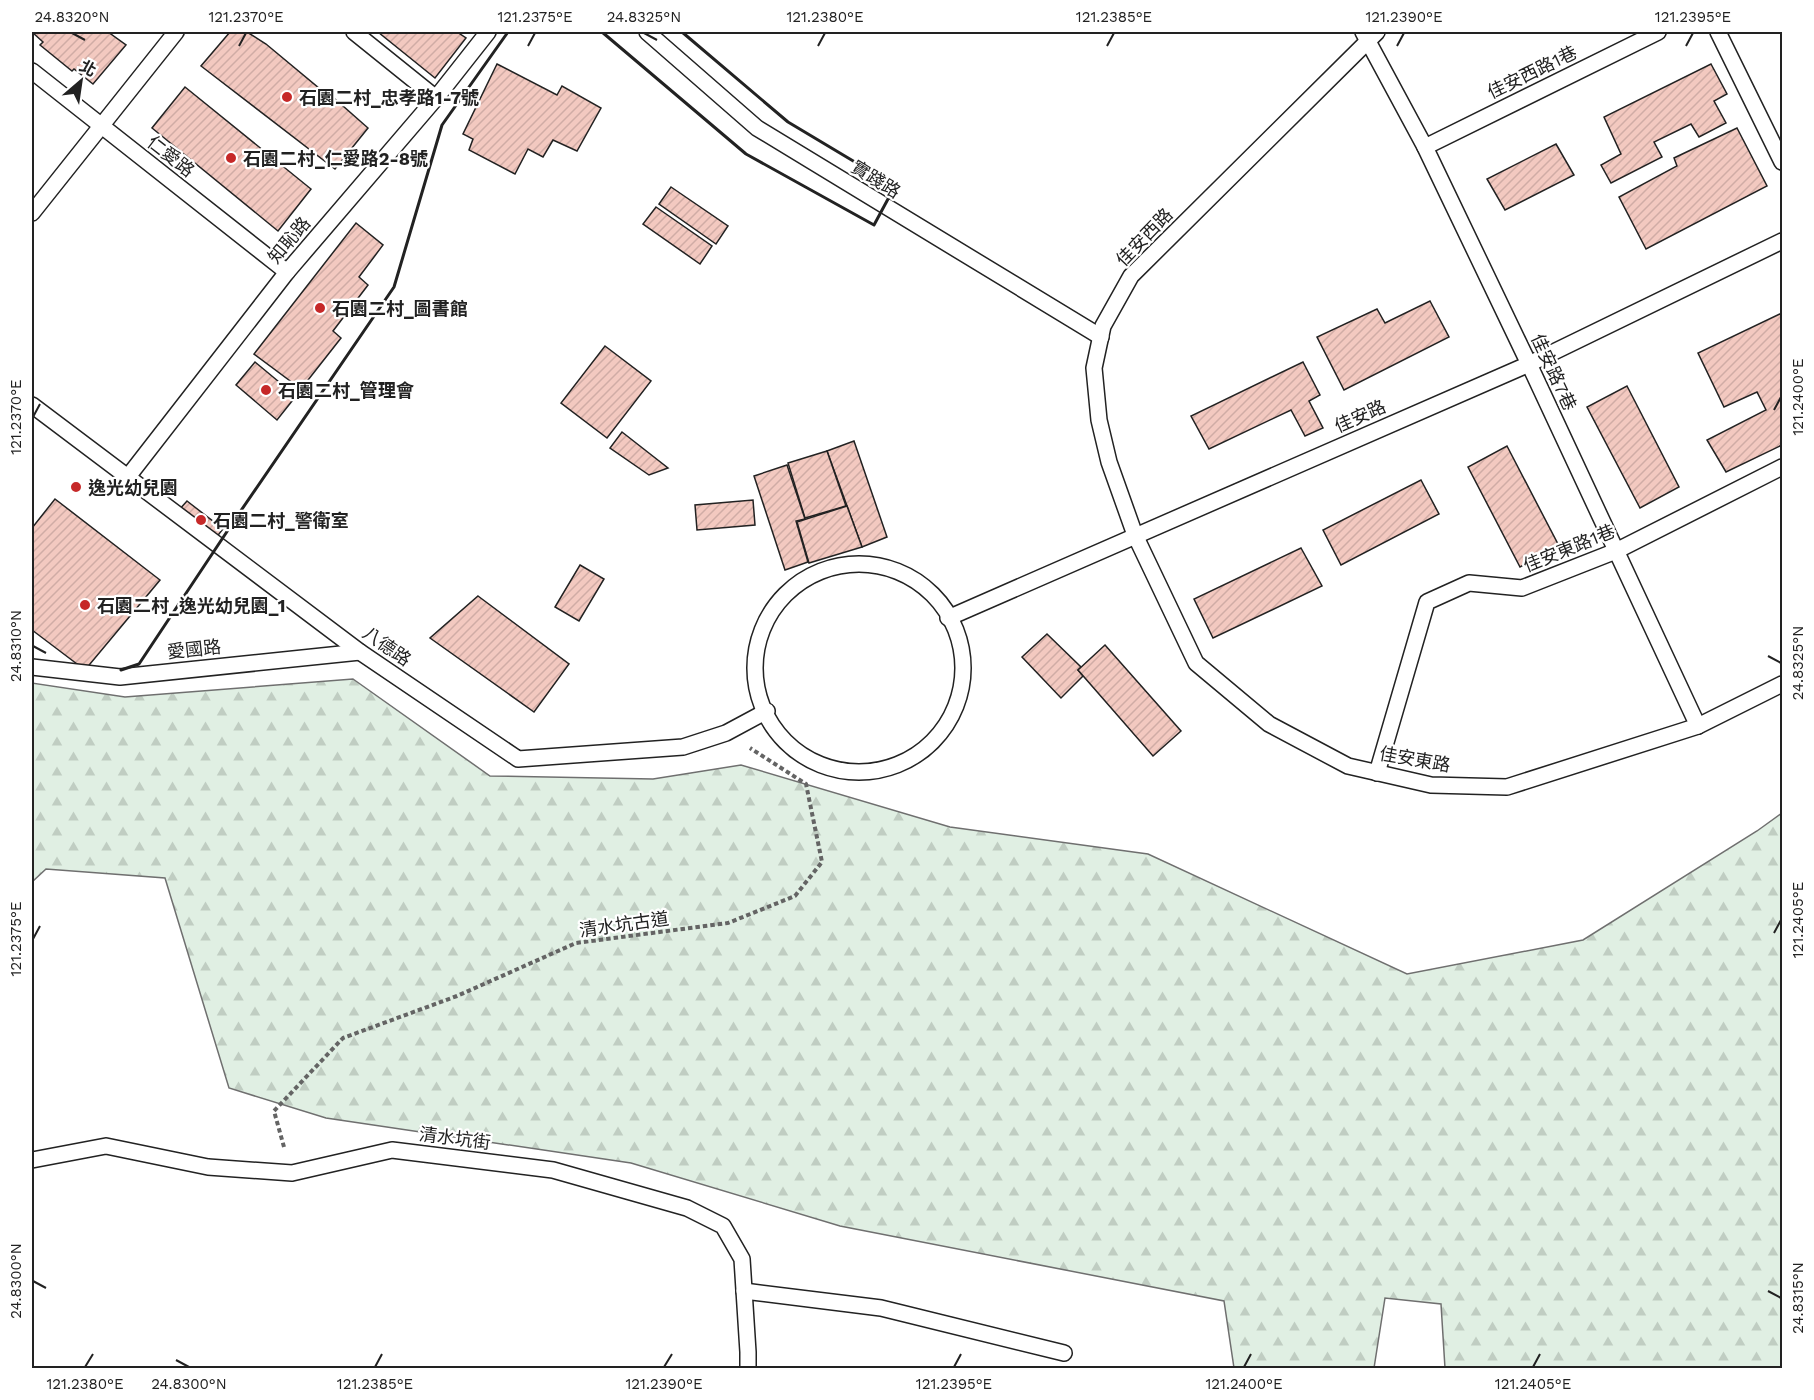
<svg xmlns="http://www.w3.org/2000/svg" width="1814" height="1400" font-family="'Work Sans','Noto Sans TC',sans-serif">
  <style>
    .forest { fill: url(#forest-firs); stroke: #6f6f6f; stroke-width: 1.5 }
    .building { fill: url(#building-hatch); stroke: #222; stroke-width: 1.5 }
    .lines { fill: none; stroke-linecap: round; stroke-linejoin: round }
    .service-casing { stroke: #222; stroke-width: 18 }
    .path { stroke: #646464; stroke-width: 4; stroke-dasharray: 4.5 3; stroke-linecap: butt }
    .service { stroke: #fff; stroke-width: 15 }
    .wall { stroke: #222; stroke-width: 3 }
    .ticks { fill: none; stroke: #222; stroke-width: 2 }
    .poi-dot { fill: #c62828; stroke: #fff; stroke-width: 2 }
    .labels { text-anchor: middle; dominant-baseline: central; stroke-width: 4.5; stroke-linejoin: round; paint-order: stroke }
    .street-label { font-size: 18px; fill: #222; stroke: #fff }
    .poi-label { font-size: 18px; font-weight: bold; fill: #222; stroke: #fff; text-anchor: start }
    .neatline { fill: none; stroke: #222; stroke-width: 2 }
    .ticks-label { font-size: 15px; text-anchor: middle; fill: #222 }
  </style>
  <defs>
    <pattern id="forest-firs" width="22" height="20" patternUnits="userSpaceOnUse" patternTransform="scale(1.5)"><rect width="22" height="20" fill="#e0efe3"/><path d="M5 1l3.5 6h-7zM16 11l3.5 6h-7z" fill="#c0cdc2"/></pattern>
    <pattern id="building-hatch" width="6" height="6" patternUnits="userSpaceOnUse" patternTransform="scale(1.5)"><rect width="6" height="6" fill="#f3c9c0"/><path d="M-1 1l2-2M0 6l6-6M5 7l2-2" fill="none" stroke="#d0aca5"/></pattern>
  </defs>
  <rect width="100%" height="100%" fill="#fff"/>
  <path class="forest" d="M353,679L490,776L653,779L741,765L950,827L1148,854L1407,974L1583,940L1757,831L1782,813V1368H1445L1441,1304L1385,1298L1374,1368H1234L1224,1301L840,1226L631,1163L326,1118L229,1088L165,878L46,869L32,882V683L125,697Z"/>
  <g class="building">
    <path d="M32,32H108L126,45L93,84L74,69L72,71L40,45L43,42Z"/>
    <path d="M230,32H247L266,44L325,93L327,92L368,128L335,169L201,66Z"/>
    <path d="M378,32H457L466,38L435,78Z"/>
    <path d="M497,64L557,95L562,86L601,108L577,151L553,140L543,157L528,149L515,174L469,150L473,139L463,134Z"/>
    <path d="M1711,64L1727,94L1714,101L1726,123L1699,137L1691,124L1654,142L1662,157L1611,183L1601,165L1621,154L1604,117Z"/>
    <path d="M185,87L311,189L278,231L152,128Z"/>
    <path d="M1737,128L1767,186L1646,249L1619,197L1677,166L1674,158Z"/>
    <path d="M1556,144L1574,175L1505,210L1487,179Z"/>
    <path d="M671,187L728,226L716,244L659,204Z"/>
    <path d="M656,207L712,246L700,264L643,224Z"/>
    <path d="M356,223L383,245L359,277L368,285L333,331L341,338L301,389L254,354Z"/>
    <path d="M1430,301L1449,337L1344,390L1317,337L1377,309L1385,323Z"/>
    <path d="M1782,313V445L1726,472L1707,440L1766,410L1757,392L1724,407L1698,353Z"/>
    <path d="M605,346L651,381L607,438L561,403Z"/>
    <path d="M255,362L296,396L277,420L236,385Z"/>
    <path d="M1303,362L1320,395L1309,401L1323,428L1305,436L1291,410L1209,449L1191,416Z"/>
    <path d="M1627,386L1679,487L1640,508L1587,407Z"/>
    <path d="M622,432L668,468L649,475L610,448Z"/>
    <path d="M854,441L887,537L862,547L827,451Z"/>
    <path d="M1507,446L1559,546L1520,567L1468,467Z"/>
    <path d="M827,451L846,506L805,518L788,463Z"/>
    <path d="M787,465L805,519L796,521L808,562L785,570L754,476Z"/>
    <path d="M1421,480L1439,514L1341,565L1323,530Z"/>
    <path d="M55,499L160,580L85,670L32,630V528Z"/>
    <path d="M753,500L755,525L697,530L695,505Z"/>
    <path d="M187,501L223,529L215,539L178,511Z"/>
    <path d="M847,506L862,547L809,563L797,522Z"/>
    <path d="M1301,548L1322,586L1213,638L1194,599Z"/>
    <path d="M580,565L604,579L579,621L555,607Z"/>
    <path d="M478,596L569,664L534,712L430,638Z"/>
    <path d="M1047,634L1081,667L1078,670L1083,676L1061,698L1022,657Z"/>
    <path d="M1105,645L1181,731L1153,756L1078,670Z"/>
  </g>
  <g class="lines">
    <g class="service-casing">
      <g id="service">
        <path d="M354,32L436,98"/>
        <path d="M647,32L757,128L1101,337"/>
        <path d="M1363,32L1425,147L1529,364L1698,726"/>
        <path d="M1377,32L1131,276L1103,326L1094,368L1099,420L1109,462L1135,535L1196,663L1269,724L1348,766L1431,785L1507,787L1698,726L1782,684"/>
        <path d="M1718,32L1782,162"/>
        <path d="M32,71L287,272"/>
        <path d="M1425,147L1658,32"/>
        <path d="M32,213L176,32"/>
        <path d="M32,405L360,652L518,759L683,747L726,733L767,711"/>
        <path d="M127,478L287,272L436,98L488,32"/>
        <circle cx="859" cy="668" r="104"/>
        <path d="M948,618L1529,364L1782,241"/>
        <path d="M32,667L120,677L360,652"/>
        <path d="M1377,773L1427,602L1469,583L1522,588L1616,551L1782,467"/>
        <path d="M32,1160L106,1146L208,1167L292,1173L392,1150L553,1170L687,1208L723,1226L742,1259L748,1352V1368"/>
        <path d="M744,1291L881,1308L1064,1353"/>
      </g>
    </g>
    <path class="path" d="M284,1147L274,1111L343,1038L457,996L576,943L728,923L795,896L822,862L806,784L750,748"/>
    <use href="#service" class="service"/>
    <g class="wall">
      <path d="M602,32L746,154L874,225L895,186L788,122L682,32"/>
      <path d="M121,670L139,664L240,512L394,287L442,125L508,32"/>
    </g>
  </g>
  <path class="ticks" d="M72,33L85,40M644,33L657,40M239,46L246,33M528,46L535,33M818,46L825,33M1107,46L1114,33M1397,46L1404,33M1686,46L1693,33M1774,410L1781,397M33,417L40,404M33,646L46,653M1768,656L1781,663M1774,933L1781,920M33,939L40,926M33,1281L46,1288M1768,1291L1781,1298M176,1360L189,1367M85,1367L93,1354M375,1367L382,1354M664,1367L672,1354M954,1367L961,1354M1244,1367L1251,1354M1533,1367L1540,1354"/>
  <g class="poi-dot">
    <circle cx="287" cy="97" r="6"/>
    <circle cx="231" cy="158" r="6"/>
    <circle cx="320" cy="308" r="6"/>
    <circle cx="266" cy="390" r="6"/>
    <circle cx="76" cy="487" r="6"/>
    <circle cx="201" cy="520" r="6"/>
    <circle cx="85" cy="605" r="6"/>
  </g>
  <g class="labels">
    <g class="street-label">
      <text transform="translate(1532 72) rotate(-26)">佳安西路1巷</text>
      <text transform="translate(171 156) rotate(38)">仁愛路</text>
      <text transform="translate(876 179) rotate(32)">實踐路</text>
      <text transform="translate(1144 237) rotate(-46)">佳安西路</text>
      <text transform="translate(289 240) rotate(-50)">知恥路</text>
      <text transform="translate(1554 372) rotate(65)">佳安路7巷</text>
      <text transform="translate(1360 416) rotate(-24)">佳安路</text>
      <text transform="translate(1569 548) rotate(-22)">佳安東路1巷</text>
      <text transform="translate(387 646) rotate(35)">八德路</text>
      <text transform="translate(194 649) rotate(-6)">愛國路</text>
      <text transform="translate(1415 759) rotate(10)">佳安東路</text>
      <text transform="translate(624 924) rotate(-8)">清水坑古道</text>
      <text transform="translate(455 1138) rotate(7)">清水坑街</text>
    </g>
    <g class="poi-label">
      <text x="299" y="97">石園二村_忠孝路1-7號</text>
      <text x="243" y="158">石園二村_仁愛路2-8號</text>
      <text x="332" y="308">石園二村_圖書館</text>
      <text x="278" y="390">石園二村_管理會</text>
      <text x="88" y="487">逸光幼兒園</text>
      <text x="213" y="520">石園二村_警衛室</text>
      <text x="97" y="605">石園二村_逸光幼兒園_1</text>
    </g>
  </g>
  <rect width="1814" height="1400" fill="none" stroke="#ffffff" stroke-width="66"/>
  <g transform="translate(81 81) rotate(29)" stroke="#ffffff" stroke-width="4.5" paint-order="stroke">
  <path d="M0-4.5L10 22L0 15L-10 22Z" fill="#222222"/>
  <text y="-9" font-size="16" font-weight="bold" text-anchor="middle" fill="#222222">北</text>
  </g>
  <rect x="33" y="33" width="1748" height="1334" class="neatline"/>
  <g class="ticks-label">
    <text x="72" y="22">24.8320°N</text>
    <text x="246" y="22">121.2370°E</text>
    <text x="535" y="22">121.2375°E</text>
    <text x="644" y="22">24.8325°N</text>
    <text x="825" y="22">121.2380°E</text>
    <text x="1114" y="22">121.2385°E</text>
    <text x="1404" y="22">121.2390°E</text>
    <text x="1693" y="22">121.2395°E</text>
    <text transform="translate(1798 397) rotate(-90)" y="5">121.2400°E</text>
    <text transform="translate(16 417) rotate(-90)" y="5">121.2370°E</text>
    <text transform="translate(16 646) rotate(-90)" y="5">24.8310°N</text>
    <text transform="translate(1798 663) rotate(-90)" y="5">24.8325°N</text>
    <text transform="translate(1798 920) rotate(-90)" y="5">121.2405°E</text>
    <text transform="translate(16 939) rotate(-90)" y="5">121.2375°E</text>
    <text transform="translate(16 1281) rotate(-90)" y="5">24.8300°N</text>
    <text transform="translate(1798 1298) rotate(-90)" y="5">24.8315°N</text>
    <text x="85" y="1389">121.2380°E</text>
    <text x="189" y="1389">24.8300°N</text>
    <text x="375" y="1389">121.2385°E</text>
    <text x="664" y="1389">121.2390°E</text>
    <text x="954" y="1389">121.2395°E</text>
    <text x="1244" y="1389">121.2400°E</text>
    <text x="1533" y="1389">121.2405°E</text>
  </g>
</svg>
